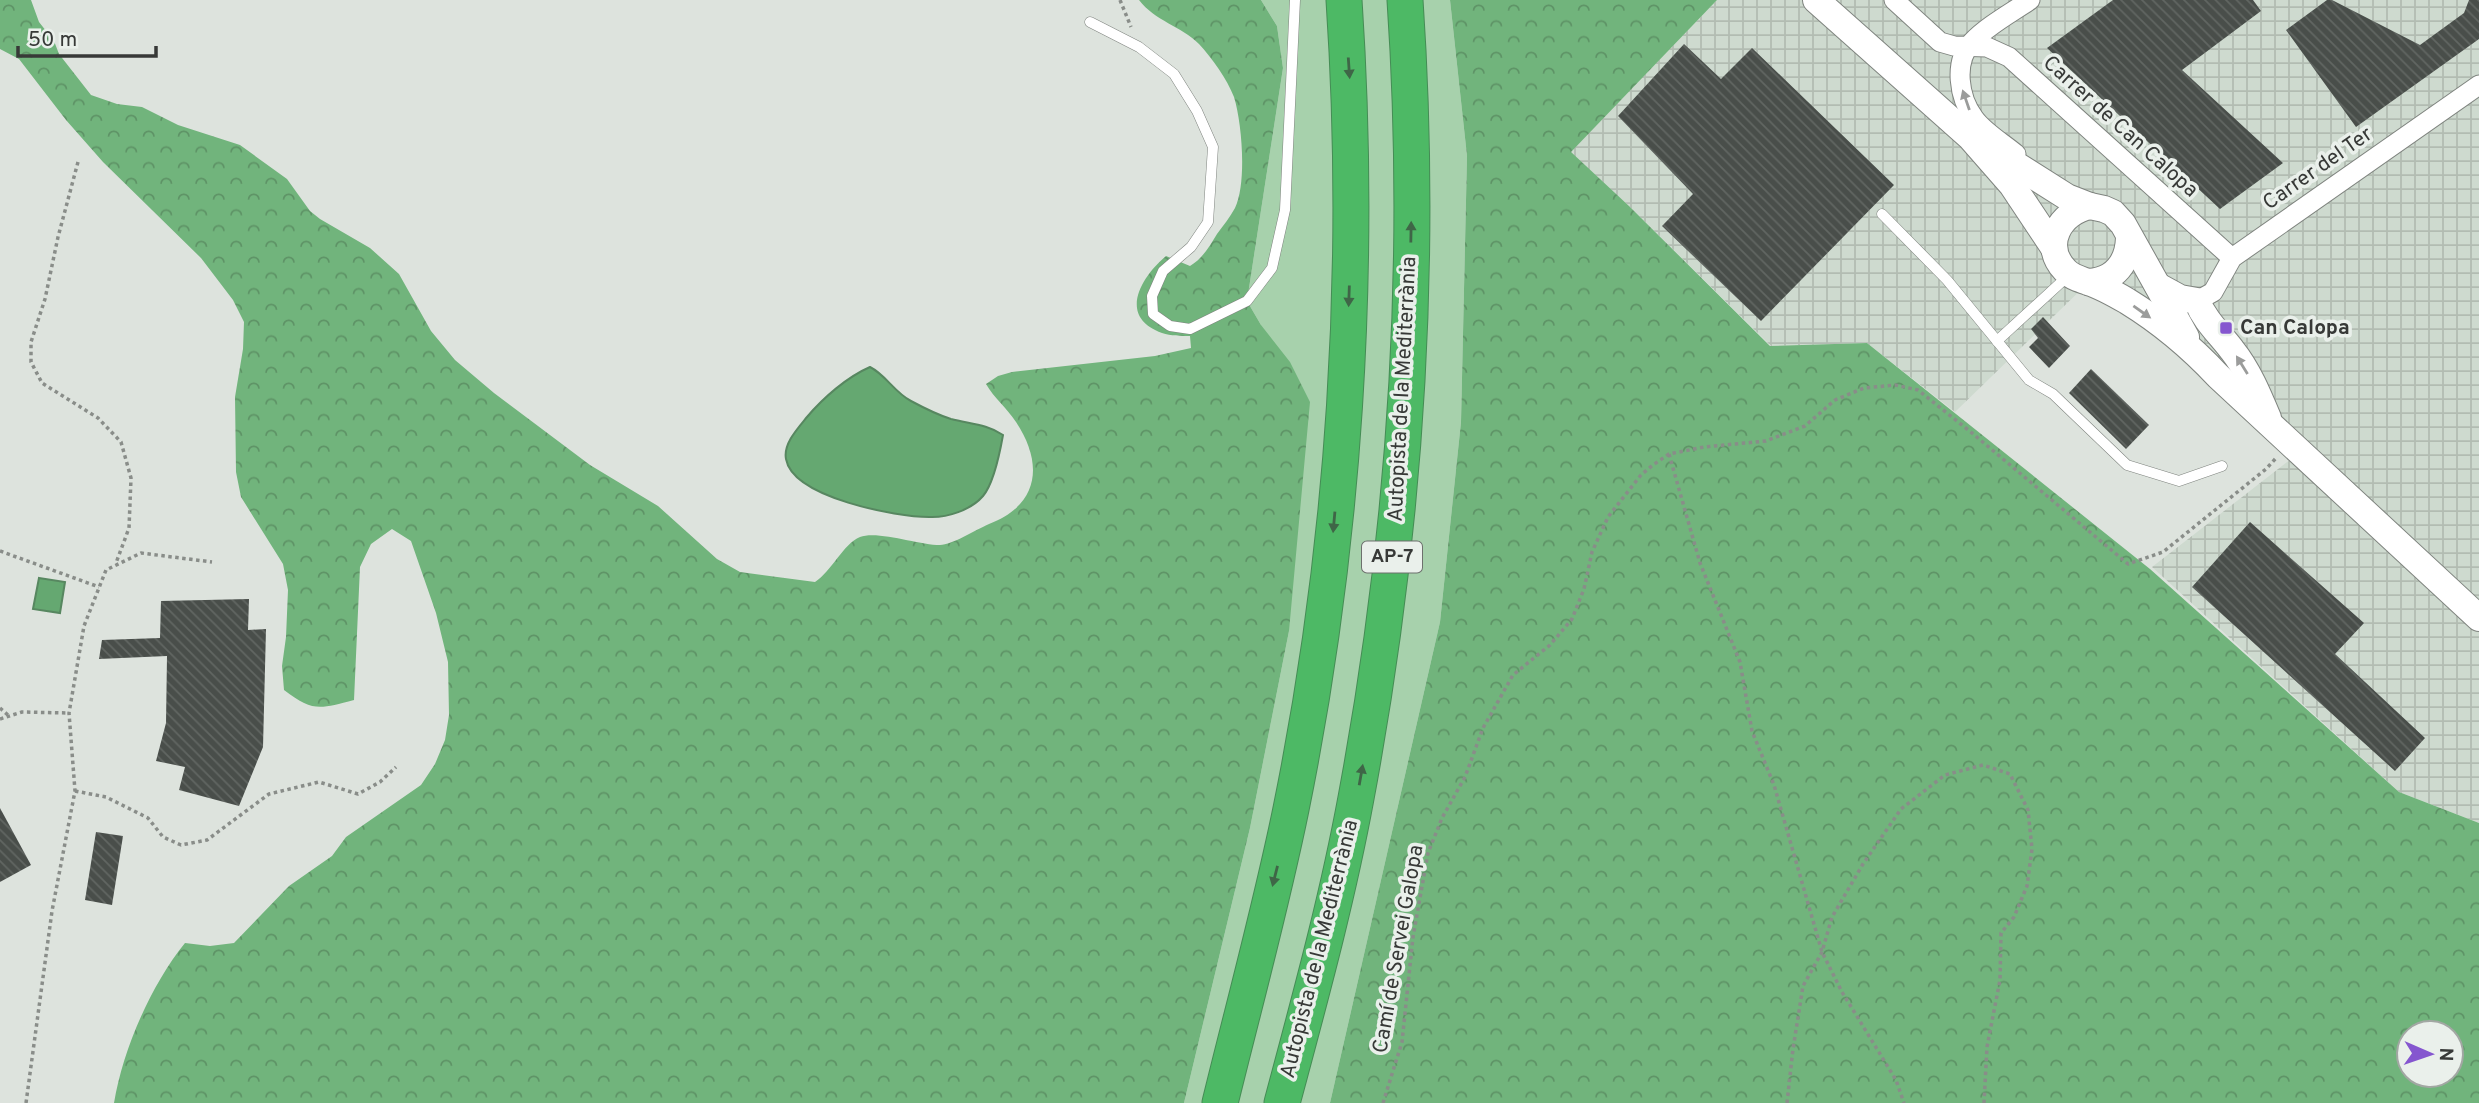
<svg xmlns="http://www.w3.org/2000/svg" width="2479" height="1103" font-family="Overpass,sans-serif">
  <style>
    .industrial { fill: url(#industrial-grid) }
    .grass { fill: #a7d1ac }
    .forest { fill: url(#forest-crowns); fill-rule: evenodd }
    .water { fill: #65a871; stroke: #578760; stroke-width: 2 }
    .building { fill: url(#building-back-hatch) }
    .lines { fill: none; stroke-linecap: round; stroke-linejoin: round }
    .lane-casing { stroke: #7f847f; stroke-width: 11 }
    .street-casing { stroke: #7f847f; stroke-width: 21 }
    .secondary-casing { stroke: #7f847f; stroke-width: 28 }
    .highway-casing { stroke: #458c55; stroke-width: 37 }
    .path { stroke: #898d89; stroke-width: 3.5; stroke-dasharray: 3.5 3.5; stroke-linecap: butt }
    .lane { stroke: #fff; stroke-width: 10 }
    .street { stroke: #fff; stroke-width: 19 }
    .secondary { stroke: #fff; stroke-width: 26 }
    .highway { stroke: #4db965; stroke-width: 35 }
    .oneway { fill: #3f6647 }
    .oneway2 { fill: #9b9c9b }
    .poi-dot { fill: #8556cf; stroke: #eaf0eb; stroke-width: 2.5 }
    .labels { text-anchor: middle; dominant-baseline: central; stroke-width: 7; stroke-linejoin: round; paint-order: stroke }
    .shield { fill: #eaf0eb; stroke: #6d706d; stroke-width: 2 }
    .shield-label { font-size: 19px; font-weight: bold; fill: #373937 }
    .street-label { font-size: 21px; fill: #373937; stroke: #eaf0eb }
    .poi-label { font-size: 21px; font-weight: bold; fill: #373937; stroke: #eaf0eb; text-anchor: start }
  </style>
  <defs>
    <pattern id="industrial-grid" width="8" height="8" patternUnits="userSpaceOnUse" patternTransform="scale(1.75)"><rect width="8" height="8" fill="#cedacf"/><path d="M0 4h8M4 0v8" fill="none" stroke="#b2bcb2"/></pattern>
    <pattern id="forest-crowns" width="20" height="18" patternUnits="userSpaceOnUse" patternTransform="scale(1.75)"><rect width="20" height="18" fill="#71b47c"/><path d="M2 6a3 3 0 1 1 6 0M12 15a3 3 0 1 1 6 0" fill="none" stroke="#5e9366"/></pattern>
    <pattern id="building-back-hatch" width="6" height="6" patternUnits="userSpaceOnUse" patternTransform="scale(1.75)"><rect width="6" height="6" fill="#494e4a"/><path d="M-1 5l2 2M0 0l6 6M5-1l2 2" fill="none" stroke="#616662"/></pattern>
  </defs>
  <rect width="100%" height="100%" fill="#dde3dd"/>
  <path class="industrial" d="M1717,0H2479V823L2399,792L2152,567L2300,452L2089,282L1955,412L1867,343L1771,346L1629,206L1570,152Z"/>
  <path class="grass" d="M1261,0H1450L1467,156L1461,422L1440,622L1330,1103H1184L1250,828L1289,631L1261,325L1247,301L1283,68L1277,26Z"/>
  <g class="forest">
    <path d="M0,0H31L39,22L54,41L59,54L91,95L117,104L142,107L178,125L240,145L287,179L310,211L320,219L370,248L399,274L431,331L455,360L494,393L590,465L658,506L717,559L740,572L815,582C832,571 843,544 860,537C877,530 919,545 940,545C952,545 975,530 989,524C1039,505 1044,464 1016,422C1007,408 994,398 986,384L998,376L1012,372L1155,356L1191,348L1190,336C1181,336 1171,336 1162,333C1117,317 1141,277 1166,256L1190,266C1203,258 1209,247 1217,234C1223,226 1230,217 1235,208C1247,183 1242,123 1234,97C1227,79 1212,58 1199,44C1181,26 1155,21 1139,0H1261L1277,26L1283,68L1247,301L1261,325L1290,362L1310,402L1289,631L1250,828L1184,1103H114C123,1049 151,985 185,943L210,946L234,943L289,886L332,856L346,837L421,785L435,764L445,740L449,715L448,662L436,613L411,541L392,529L371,544L360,567L354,700C319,709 313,712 284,690L282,666L286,637L288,590L283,564L241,497L236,472L235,397L243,349L244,322L233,300L201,258L103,162L66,120L19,59L0,49Z"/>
    <path d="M1450,0H1717L1571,152L1629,206L1770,346L1867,343L2150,569L2399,792L2479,823V1103H1330L1440,622L1461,422L1467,156ZM2409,1033H2451V1075H2409Z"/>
  </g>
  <g class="water">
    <path d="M870,367C886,375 894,392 911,401C924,408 938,415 951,419C970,424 987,424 1003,435C1000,452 994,483 983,496C971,510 947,518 929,517C897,517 793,498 786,459C783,444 798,428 807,417C823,398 847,377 870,367Z"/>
    <path d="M39,578L65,582L60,613L33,609Z"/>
  </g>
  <g class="building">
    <path d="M2113,0H2253L2261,11L2182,70L2283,163L2220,209L2047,48Z"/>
    <path d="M2327,0H2332L2420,45L2464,13L2469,0H2479V39L2356,127L2286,30Z"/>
    <path d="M1684,44L1721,79L1752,48L1894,185L1761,321L1662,226L1693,194L1618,116Z"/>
    <path d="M2043,317L2070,346L2049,368L2029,347L2038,338L2031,329Z"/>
    <path d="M2091,369L2149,425L2126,449L2069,393Z"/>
    <path d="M2250,522L2364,623L2335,654L2425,738L2395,771L2192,587Z"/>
    <path d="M249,599L248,630L266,629L263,747L239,806L179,790L185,767L156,761L166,723L167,656L99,659L102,640L160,638L161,601Z"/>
    <path d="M0,808L31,865L0,882Z"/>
    <path d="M96,832L123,836L112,905L85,900Z"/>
  </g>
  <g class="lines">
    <g class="lane-casing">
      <g id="lane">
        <path d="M1090,22L1139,47L1174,74L1197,111L1213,147L1208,222L1191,247L1163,271L1152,296L1153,314L1170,326L1190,329L1247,301L1272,268L1285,210L1295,0"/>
        <path d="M1882,214L1947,280L2029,380L2053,394L2127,465L2179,481L2222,466"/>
        <path d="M1997,341L2069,275"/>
      </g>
    </g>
    <g class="street-casing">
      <g id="street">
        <path d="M1894,0L1940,42L1954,46L1987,47L2009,57L2232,258"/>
        <path d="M2016,154C2003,143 1984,132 1974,118C1959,98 1953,62 1972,42C1987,26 2011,13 2030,0"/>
        <path d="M2197,301L2213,292L2232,258L2479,85"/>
      </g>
    </g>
    <g class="secondary-casing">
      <g id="secondary">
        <path d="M1816,0L1970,137L2012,185L2054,248"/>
        <path d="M1991,149L2067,197L2090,206L2104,209L2113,213L2123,224L2186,337"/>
        <path d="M2090,206C2060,212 2041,245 2065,270C2071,277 2080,279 2088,282C2101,286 2115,294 2127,301C2161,322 2191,347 2218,376L2479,618"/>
        <path d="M2089,282C2115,280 2128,263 2129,238"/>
        <path d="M2158,286L2180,298L2197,301C2205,321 2220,334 2232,350C2248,370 2258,394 2268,418"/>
      </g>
    </g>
    <g class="highway-casing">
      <g id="highway">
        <path d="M1220,1103C1244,1005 1271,907 1291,809C1345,544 1362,269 1344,0"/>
        <path d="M1282,1103C1309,1002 1337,901 1356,798C1405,536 1423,266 1405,0"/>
      </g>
    </g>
    <g class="path">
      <path d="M1120,0L1131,27"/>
      <path d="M78,162L58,237L45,299L31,342V362L42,383L98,418L121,442L131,478L129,528L116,563"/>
      <path d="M1669,454L1700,563L1740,662L1752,731L1774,785L1822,952L1842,992L1896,1080L1904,1103"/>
      <path d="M0,551L99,587"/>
      <path d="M0,708L9,716"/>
      <path d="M0,719L22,712L69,713"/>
      <path d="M75,791L106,797L148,818L163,837L181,845L207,840L269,794L319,782L358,794L380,782L396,767"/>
      <path d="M26,1103L52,911L75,791L69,713L84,626L106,570L141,553L212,562"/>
      <path d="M1383,1103L1402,1042L1413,937L1428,853L1442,818L1465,777L1483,728L1513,675L1550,645L1572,619L1584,589L1592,552L1608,517L1641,475L1653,465L1669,454L1704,447L1766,441L1805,426L1835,400L1864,388L1895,385L1918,390L1972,433L2128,564L2163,552L2266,469L2277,457"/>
      <path d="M1787,1103L1793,1049L1803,986L1822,952L1832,917L1863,864L1901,809L1945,775L1983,765L2010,774L2028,810L2032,849L2027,886L2014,917L2001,933L2000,980L1987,1047L1984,1103"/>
    </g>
    <use href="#lane" class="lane"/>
    <use href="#street" class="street"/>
    <use href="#secondary" class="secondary"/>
    <use href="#highway" class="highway"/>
  </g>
  <defs><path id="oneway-solid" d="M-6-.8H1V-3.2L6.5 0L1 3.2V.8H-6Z" transform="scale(1.75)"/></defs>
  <g class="oneway">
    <use href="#oneway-solid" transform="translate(1349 68) rotate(86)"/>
    <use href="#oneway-solid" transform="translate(1411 232) rotate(-89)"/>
    <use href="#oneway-solid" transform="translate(1349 296) rotate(92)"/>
    <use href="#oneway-solid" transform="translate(1334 522) rotate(95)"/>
    <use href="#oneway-solid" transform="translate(1361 775) rotate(-80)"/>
    <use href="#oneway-solid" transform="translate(1275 876) rotate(104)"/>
  </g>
  <g class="oneway2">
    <use href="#oneway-solid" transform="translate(1966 100) rotate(-109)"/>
    <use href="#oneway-solid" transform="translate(2142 312) rotate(35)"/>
    <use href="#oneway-solid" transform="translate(2242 365) rotate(-122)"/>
  </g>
  <rect class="poi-dot" x="2219" y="321" width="14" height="14" rx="3.5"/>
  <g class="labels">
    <rect class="shield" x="1362" y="541.5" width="60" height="31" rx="5"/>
    <g class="shield-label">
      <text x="1392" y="557">AP-7</text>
    </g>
    <g class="street-label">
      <text transform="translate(2120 127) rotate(42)">Carrer de Can Calopa</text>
      <text transform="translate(2318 169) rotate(-35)">Carrer del Ter</text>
      <text transform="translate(1403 389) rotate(-87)">Autopista de la Mediterrània</text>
      <text transform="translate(1320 949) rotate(-76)">Autopista de la Mediterrània</text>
      <text transform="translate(1399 949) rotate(-80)">Camí de Servei Galopa</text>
    </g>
    <g class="poi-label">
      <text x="2240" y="328">Can Calopa</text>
    </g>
  </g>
  <g transform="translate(2430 1054) rotate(92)"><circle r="33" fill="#eaf0eb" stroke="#a2a7a3" stroke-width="2"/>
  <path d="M0-5L12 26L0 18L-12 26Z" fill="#8556cf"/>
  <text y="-10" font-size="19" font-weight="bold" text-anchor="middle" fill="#373937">N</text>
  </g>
  <path d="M18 46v10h138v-10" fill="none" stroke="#373937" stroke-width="3.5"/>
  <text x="28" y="46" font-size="21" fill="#373937" stroke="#eaf0eb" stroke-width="5" paint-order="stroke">50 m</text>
</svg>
